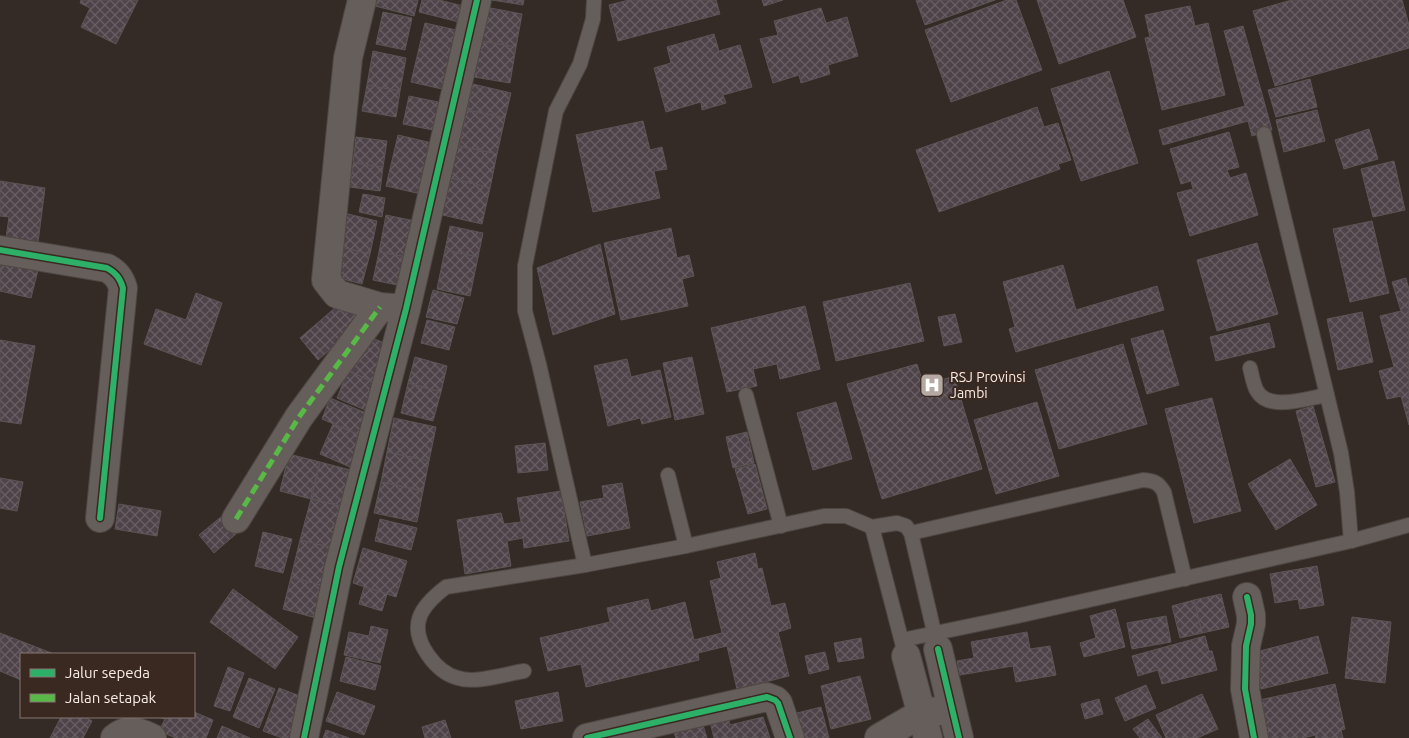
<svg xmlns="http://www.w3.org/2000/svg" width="1409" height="738" font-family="Ubuntu,sans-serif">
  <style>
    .building { fill: url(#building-cross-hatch); stroke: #5c5556 }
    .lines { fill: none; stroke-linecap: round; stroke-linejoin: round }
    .service-casing { stroke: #4f4743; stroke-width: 16 }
    .minor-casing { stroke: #4f4743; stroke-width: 30 }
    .service { stroke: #665e5b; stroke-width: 14 }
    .minor { stroke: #665e5b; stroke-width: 28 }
    .quiet { stroke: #58b947; stroke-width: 5; stroke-dasharray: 10 5; stroke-linecap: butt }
    .cycleway-casing { stroke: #3a2920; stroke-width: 9 }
    .cycleway { stroke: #2db169; stroke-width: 6 }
    .labels { text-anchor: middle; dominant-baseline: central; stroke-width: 4.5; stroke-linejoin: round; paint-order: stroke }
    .poi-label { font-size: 14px; fill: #f9ede7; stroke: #3a2920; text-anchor: start }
  </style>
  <defs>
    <pattern id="building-cross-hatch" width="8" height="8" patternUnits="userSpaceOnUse" patternTransform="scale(1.25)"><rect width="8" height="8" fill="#4e4349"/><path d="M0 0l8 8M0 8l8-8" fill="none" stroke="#685e63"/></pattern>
  </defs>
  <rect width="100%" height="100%" fill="#342b26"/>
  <g class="building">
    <path d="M81,0H138L116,44L81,27L90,8L80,3Z"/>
    <path d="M377,0H418L414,16L375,6Z"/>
    <path d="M422,0H439L463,6L459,22L419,12Z"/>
    <path d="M492,0H524L523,5Z"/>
    <path d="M629,0H716L720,14L618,41L609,5Z"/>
    <path d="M762,0H783L764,6Z"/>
    <path d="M916,0H995L925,25Z"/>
    <path d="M1007,0H1016L1042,70L951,102L925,30Z"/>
    <path d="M1037,0H1123L1136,37L1059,64Z"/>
    <path d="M1292,0H1402L1409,25V48L1275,86L1253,11Z"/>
    <path d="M480,6L522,14L516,47L475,40Z"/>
    <path d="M1190,6L1195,26L1208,23L1225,95L1162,110L1145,38L1150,37L1145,15Z"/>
    <path d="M821,8L826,23L847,17L858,56L828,65L830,74L801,83L799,75L773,83L760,39L778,35L774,21Z"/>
    <path d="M383,12L412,18L405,50L376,44Z"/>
    <path d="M425,23L456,30L442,89L411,82Z"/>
    <path d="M1243,26L1272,130L1252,136L1248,121L1163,145L1159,130L1245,106L1224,31Z"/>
    <path d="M714,34L719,51L740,45L752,87L723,95L726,103L702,110L701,102L666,112L654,68L671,63L667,47Z"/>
    <path d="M475,40L516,47L510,83L468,76Z"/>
    <path d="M373,51L406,58L400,91L367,85Z"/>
    <path d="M1109,71L1138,163L1081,181L1051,89Z"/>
    <path d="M1310,79L1317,107L1276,117L1268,90Z"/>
    <path d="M473,84L511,93L505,118L467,110Z"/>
    <path d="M367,85L400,91L396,117L362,111Z"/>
    <path d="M409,96L443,103L438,131L403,124Z"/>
    <path d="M1037,107L1044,127L1058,123L1071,160L1058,164L1060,169L939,212L916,150Z"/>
    <path d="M467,110L505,118L497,154L459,146Z"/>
    <path d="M1317,110L1325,141L1284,152L1276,120Z"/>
    <path d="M643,121L650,150L662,147L667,169L654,171L660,198L593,212L576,135Z"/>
    <path d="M1369,129L1378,159L1344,169L1335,140Z"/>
    <path d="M1229,132L1239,167L1227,170L1230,178L1246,173L1258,215L1190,236L1177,193L1193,189L1191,181L1181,184L1170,149Z"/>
    <path d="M398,135L432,143L421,194L386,186Z"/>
    <path d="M356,137L387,141L383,167L353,163Z"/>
    <path d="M454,145L497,154L490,188L447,177Z"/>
    <path d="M1394,161L1405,210L1373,217L1361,169Z"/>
    <path d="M353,163L383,167L380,191L350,187Z"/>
    <path d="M447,177L490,188L482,224L438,214Z"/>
    <path d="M0,181L45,188L37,250L5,245L9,217L0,216Z"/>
    <path d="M363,194L385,198L382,217L359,212Z"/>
    <path d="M344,213L377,221L370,254L336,246Z"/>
    <path d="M386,215L415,221L407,257L379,252Z"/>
    <path d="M1372,221L1389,293L1350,302L1333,229Z"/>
    <path d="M450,226L483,233L478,257L445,250Z"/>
    <path d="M671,228L677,258L689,255L694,276L682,279L688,306L621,320L604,243Z"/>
    <path d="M1257,243L1278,314L1217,331L1197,260Z"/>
    <path d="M600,244L615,314L553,335L537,268Z"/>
    <path d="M341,247L370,254L362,284L335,277Z"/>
    <path d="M445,250L478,257L470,296L437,289Z"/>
    <path d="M379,252L407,257L402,286L373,280Z"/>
    <path d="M0,261L38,270L31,298L0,291Z"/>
    <path d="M1063,265L1076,310L1157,286L1164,310L1016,352L1009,329L1015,327L1003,282Z"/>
    <path d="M1406,278L1409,290V425L1401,396L1387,399L1379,371L1394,367L1380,316L1401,311L1392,282Z"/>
    <path d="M910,283L924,341L836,361L823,302Z"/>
    <path d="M433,290L464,298L457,324L426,317Z"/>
    <path d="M196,293L222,303L201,365L144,344L156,309L186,320Z"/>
    <path d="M343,301L362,322L318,360L300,338Z"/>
    <path d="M805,306L820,369L780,379L777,364L753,369L757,386L727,392L711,328Z"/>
    <path d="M1362,312L1373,362L1338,370L1327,319Z"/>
    <path d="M955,314L962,342L944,346L938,317Z"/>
    <path d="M427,320L455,327L449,350L421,343Z"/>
    <path d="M1269,323L1275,347L1216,361L1210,337Z"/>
    <path d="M1163,330L1179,385L1147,394L1131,339Z"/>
    <path d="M363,334L391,346L376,383L348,371Z"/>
    <path d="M0,340L35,346L21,424L0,421Z"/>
    <path d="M1123,344L1147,424L1059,449L1035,370Z"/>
    <path d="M415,357L447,366L441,392L408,383Z"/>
    <path d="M692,357L704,414L675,420L663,363Z"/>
    <path d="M627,359L631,377L660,370L671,417L642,424L640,418L608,426L594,366Z"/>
    <path d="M917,364L924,386L954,376L982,469L882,499L847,384Z"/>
    <path d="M348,371L376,383L365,410L337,398Z"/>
    <path d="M408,383L441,392L433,421L401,413Z"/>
    <path d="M330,398L371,415L362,436L322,419Z"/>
    <path d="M1212,398L1241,511L1194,523L1165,409Z"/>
    <path d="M836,402L852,459L813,470L797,413Z"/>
    <path d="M1037,402L1059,476L996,494L974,420Z"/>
    <path d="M1313,406L1335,482L1316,487L1296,411Z"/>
    <path d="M394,418L436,427L429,461L387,452Z"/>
    <path d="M333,424L362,436L350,467L320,454Z"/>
    <path d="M747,432L754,463L733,468L726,437Z"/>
    <path d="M545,443L548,470L518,473L515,446Z"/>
    <path d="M387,452L429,461L423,491L381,482Z"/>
    <path d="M289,454L320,462L311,499L280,491Z"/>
    <path d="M1290,459L1317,505L1276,530L1248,484Z"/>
    <path d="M320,462L354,471L344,507L311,499Z"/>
    <path d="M755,464L767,509L748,514L735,469Z"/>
    <path d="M0,478L23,482L17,511L0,508Z"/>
    <path d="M381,482L423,491L417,522L374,513Z"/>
    <path d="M622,483L630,528L587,536L580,502L604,498L602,486Z"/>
    <path d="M561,491L569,541L524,548L523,538L507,541L511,566L465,574L457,520L501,513L504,524L521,522L517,498Z"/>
    <path d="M311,499L344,507L333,548L300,540Z"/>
    <path d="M119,504L161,511L157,536L115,529Z"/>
    <path d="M222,516L237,533L214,553L199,535Z"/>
    <path d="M380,519L417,528L411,550L375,541Z"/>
    <path d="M263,532L292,539L283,573L255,566Z"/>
    <path d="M300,540L333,548L324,586L291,577Z"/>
    <path d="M363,548L407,561L396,597L353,583Z"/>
    <path d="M755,553L758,569L762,568L771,606L785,603L791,628L778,632L789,676L737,689L727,646L698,653L699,660L586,687L581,664L548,671L540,638L610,622L607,608L648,599L651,611L685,602L694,640L722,633L710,581L721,578L717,562Z"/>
    <path d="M1317,566L1324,605L1300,609L1298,599L1275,603L1270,574Z"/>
    <path d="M291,577L324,586L316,618L283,609Z"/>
    <path d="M364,587L387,594L382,611L359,604Z"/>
    <path d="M233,589L298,637L275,669L210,622Z"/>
    <path d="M1221,594L1229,627L1202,633L1194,600Z"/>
    <path d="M1194,600L1202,633L1180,638L1172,606Z"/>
    <path d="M1115,609L1125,647L1084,657L1080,643L1096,638L1090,616Z"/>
    <path d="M1166,616L1171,642L1132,649L1127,623Z"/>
    <path d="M1352,617L1391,622L1385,683L1345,678Z"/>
    <path d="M371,626L388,630L380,663L344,655L349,632L369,636Z"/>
    <path d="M1027,632L1030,649L1050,646L1056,675L1016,682L1013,666L960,675L957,661L974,658L971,642Z"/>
    <path d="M0,633L54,654H21V680L0,671Z"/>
    <path d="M1205,636L1209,651H1212L1217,670L1162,684L1158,670L1138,676L1132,656Z"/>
    <path d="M1318,636L1328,673L1261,689L1252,653Z"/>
    <path d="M861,638L864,658L838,662L834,643Z"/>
    <path d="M825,652L829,669L809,674L805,656Z"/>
    <path d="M346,657L381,666L375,690L340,681Z"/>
    <path d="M228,667L244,673L230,711L214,706Z"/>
    <path d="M860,676L871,719L831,729L821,686Z"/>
    <path d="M249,678L275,689L259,728L233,717Z"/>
    <path d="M1335,684L1345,729L1341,730L1343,738H1316L1315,735L1303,738H1267L1259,700Z"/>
    <path d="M1146,685L1156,708L1125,721L1115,698Z"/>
    <path d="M279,688L308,699L293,738H282L263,731Z"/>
    <path d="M337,692L375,706L364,735L326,721Z"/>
    <path d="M558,692L563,721L521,729L515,701Z"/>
    <path d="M1202,694L1218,729L1197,738H1166L1156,715Z"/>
    <path d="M1099,699L1103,714L1085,719L1081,704Z"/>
    <path d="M821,707L829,738H799L793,714Z"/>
    <path d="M194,712L213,720L206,738H176L159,731L165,719L159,717H194Z"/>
    <path d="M61,717H85L92,721L83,738H50Z"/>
    <path d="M728,717L730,725L763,717L770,738H714L710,722Z"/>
    <path d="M1148,719L1162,738H1140L1133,729Z"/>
    <path d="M445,720L451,738H425L422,727Z"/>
    <path d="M702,722L707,738H676L673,730Z"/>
    <path d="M222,726L250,738H217Z"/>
    <path d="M326,730L349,738H323Z"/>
  </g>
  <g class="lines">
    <g class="service-casing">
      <g id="service">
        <path d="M1264,134L1341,453L1347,492L1351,541"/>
        <path d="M1250,368C1252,375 1253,384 1257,391C1269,412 1308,398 1327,395"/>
        <path d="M746,395L781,526"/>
        <path d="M668,475L686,546"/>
        <path d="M872,527L904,650"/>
        <path d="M911,533L1143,480C1154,481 1158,482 1164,492L1185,579"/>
        <path d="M585,565L539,364L525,311V266L556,111L580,64L593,19L594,0"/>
        <path d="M902,640L1008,618L1351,541L1409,525"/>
        <path d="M524,671C505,674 476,684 458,678C446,675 435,665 428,655C407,625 421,606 446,587L585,565L686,546L824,516H846L872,527L897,523L906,526L911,533L938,649"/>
      </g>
    </g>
    <g class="minor-casing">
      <g id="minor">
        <path d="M362,0L348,58L326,280L337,294L380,307L406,309"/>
        <path d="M0,250L107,268C116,273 120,278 123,288L100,518"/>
        <path d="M236,519L299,417L380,307"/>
        <path d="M1247,597L1251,615V624L1246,646L1245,689L1254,738"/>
        <path d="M938,649L959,738"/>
        <path d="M906,656L928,738"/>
        <path d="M115,738C128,727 138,732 152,738"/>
        <path d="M304,738L339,567L406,309L477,0"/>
        <path d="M587,738L767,697L775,700L778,703L790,738"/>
        <path d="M879,738L922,713L939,711"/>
      </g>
    </g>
    <use href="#service" class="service"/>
    <use href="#minor" class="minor"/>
    <path class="quiet" d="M236,519L299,417L380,307"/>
    <g class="cycleway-casing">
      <g id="cycleway">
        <path d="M0,250L107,268C116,273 120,278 123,288L100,518"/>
        <path d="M1247,597L1251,615V624L1246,646L1245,689L1254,738"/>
        <path d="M938,649L959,738"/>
        <path d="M304,738L339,567L406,309L477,0"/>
        <path d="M587,738L767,697L775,700L778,703L790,738"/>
      </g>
    </g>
    <use href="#cycleway" class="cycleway"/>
  </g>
  <defs>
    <g id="hospital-square" transform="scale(1.25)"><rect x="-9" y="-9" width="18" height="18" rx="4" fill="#b4a9a3" stroke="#3a2920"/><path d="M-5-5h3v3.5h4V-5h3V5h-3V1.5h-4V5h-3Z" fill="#fff"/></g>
  </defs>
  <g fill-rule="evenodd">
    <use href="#hospital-square" x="932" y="385"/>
  </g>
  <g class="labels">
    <g class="poi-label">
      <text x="950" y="377">RSJ Provinsi<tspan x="950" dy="16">Jambi</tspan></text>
    </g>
  </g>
  <rect x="20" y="653" width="175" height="65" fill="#3a2920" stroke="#867770"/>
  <rect x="30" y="669" width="25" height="8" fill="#2db169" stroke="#867770"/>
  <text x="65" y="678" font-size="15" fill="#f9ede7">Jalur sepeda</text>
  <rect x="30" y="694" width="25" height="8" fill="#58b947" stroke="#867770"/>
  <text x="65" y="703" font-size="15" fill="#f9ede7">Jalan setapak</text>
</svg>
